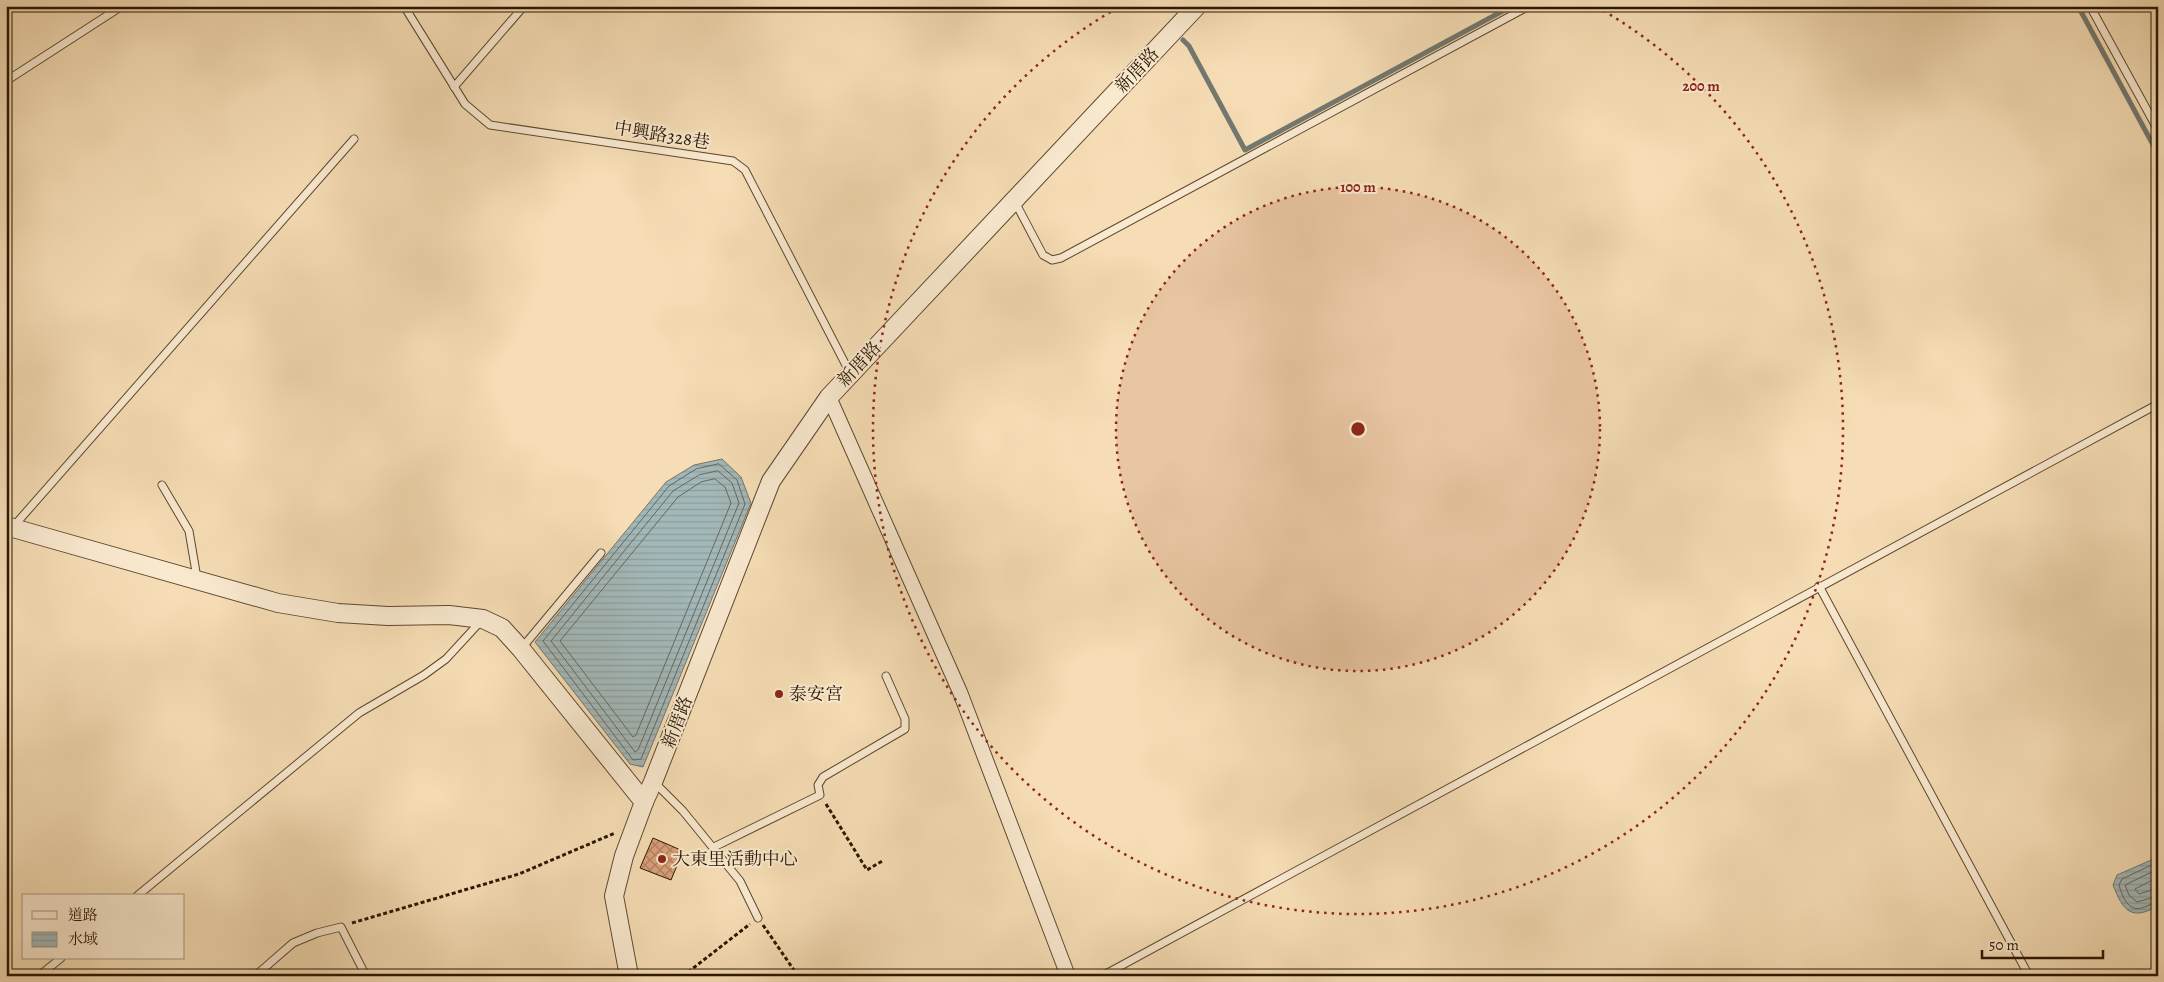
<svg xmlns="http://www.w3.org/2000/svg" width="2164" height="982" font-family="Alegreya,'Noto Serif TC',serif">
  <style>
    .water { fill: url(#water-rules); stroke: #737870 }
    .lines { fill: none; stroke-linecap: round; stroke-linejoin: round }
    .shore { stroke: #66685e; stroke-width: 1 }
    .stream { stroke: #737870; stroke-width: 5 }
    .building { fill: url(#building-cross-hatch); stroke: #2a1702 }
    .service-casing { stroke: #5d482f; stroke-width: 9 }
    .minor-casing { stroke: #5d482f; stroke-width: 16 }
    .tertiary-casing { stroke: #5d482f; stroke-width: 20 }
    .path { stroke: #2a1702; stroke-width: 3; stroke-dasharray: 4 2.5; stroke-linecap: butt }
    .service { stroke: #f9e9cf; stroke-width: 7 }
    .minor { stroke: #f9e9cf; stroke-width: 14 }
    .tertiary { stroke: #f9e9cf; stroke-width: 18 }
    .ring { fill: none; stroke: #8f2418; stroke-width: 2.5; stroke-dasharray: 2.5 5 }
    .poi-dot { fill: #8f2418; stroke: #f9e9cf; stroke-width: 2 }
    .labels { text-anchor: middle; dominant-baseline: central; stroke-width: 4; stroke-linejoin: round; paint-order: stroke }
    .street-label { font-size: 18px; fill: #2a1702; stroke: #f9e9cf }
    .poi-label { font-size: 18px; fill: #2a1702; stroke: #f9e9cf; text-anchor: start }
    .centre { fill: #8f2418; stroke: #f9e9cf; stroke-width: 2.5 }
    .ring-label { font-size: 15px; text-anchor: middle; font-weight: bold; fill: #8f2418; stroke: #f9e9cf; stroke-width: 4; stroke-linejoin: round; paint-order: stroke }
  </style>
  <defs>
    <pattern id="water-rules" width="6" height="5" patternUnits="userSpaceOnUse" patternTransform="scale(1.25)"><rect width="6" height="5" fill="#a3b8b9"/><path d="M0 2.5h6" fill="none" stroke="#8c9d9d"/></pattern>
    <pattern id="building-cross-hatch" width="8" height="8" patternUnits="userSpaceOnUse" patternTransform="scale(1.25)"><rect width="8" height="8" fill="#dba07b"/><path d="M0 0l8 8M0 8l8-8" fill="none" stroke="#b28163"/></pattern>
  </defs>
  <rect width="100%" height="100%" fill="#f6ddb5"/>
  <filter id="stains"><feTurbulence type="fractalNoise" baseFrequency=".004" numOctaves="4"/><feColorMatrix values="0 0 0 0 .2 0 0 0 0 .09 0 0 0 0 .02 0 0 0 .5 -.17"/></filter>
  <radialGradient id="worn" r=".72"><stop offset=".6" stop-color="#630" stop-opacity="0"/><stop offset="1" stop-color="#630" stop-opacity=".3"/></radialGradient>
  <g class="water">
    <path d="M722,459L741,477L751,503L643,767L630,764L535,642L666,482L694,465Z"/>
    <path d="M2158,857V906C2131,921 2123,911 2113,885L2117,875Z"/>
  </g>
  <g class="lines">
    <g class="shore">
      <path d="M719,464L737,480L745,504L641,759L633,760L543,641L669,486L696,469Z"/>
      <path d="M718,471L732,483L739,503L638,750L635,752L551,641L673,491L699,475Z"/>
      <path d="M715,479L725,487L731,503L636,735L633,737L560,641L678,497L701,482Z"/>
      <path d="M2158,862L2122,879L2119,885C2122,896 2128,912 2142,908C2148,906 2152,903 2158,902"/>
      <path d="M2158,869L2125,885L2129,895L2137,902L2158,896"/>
      <path d="M2158,877L2135,889L2139,894L2158,888"/>
    </g>
    <g class="stream">
      <path d="M2078,6L2158,154"/>
      <path d="M1183,40L1189,46L1245,150L1512,6"/>
    </g>
  </g>
  <path class="building" d="M653,838L683,851L671,880L640,868Z"/>
  <g class="lines">
    <g class="service-casing">
      <g id="service">
        <path d="M404,6L465,104L490,125L733,161L745,170L850,373"/>
        <path d="M2090,6L2158,130"/>
        <path d="M6,81L122,6"/>
        <path d="M454,87L524,6"/>
        <path d="M1014,200L1043,255L1052,260L1061,258L1529,6"/>
        <path d="M162,485L189,531L197,578"/>
        <path d="M13,527L354,139"/>
        <path d="M1819,586L2029,976"/>
        <path d="M521,649L601,553"/>
        <path d="M654,782L683,811L740,881L758,918"/>
        <path d="M714,847L820,795L818,785L823,777L905,729V719L886,676"/>
        <path d="M137,896L359,713L424,675L446,659L481,621"/>
        <path d="M39,976L61,958"/>
        <path d="M255,976L293,943L317,933L341,927L366,976"/>
        <path d="M1102,976L2158,404"/>
      </g>
    </g>
    <g class="minor-casing">
      <path id="minor" d="M829,397L960,692L1068,976"/>
    </g>
    <g class="tertiary-casing">
      <g id="tertiary">
        <path d="M6,526L278,603L338,613L388,616L449,615L483,619L502,628L521,649L644,802L624,856L614,896L629,976"/>
        <path d="M644,802L653,782L771,481L829,397L1197,6"/>
      </g>
    </g>
    <g class="path">
      <path d="M826,804L867,870L884,860"/>
      <path d="M352,923L519,874L615,833"/>
      <path d="M763,925L798,976"/>
      <path d="M683,976L750,924"/>
    </g>
    <use href="#service" class="service"/>
    <use href="#minor" class="minor"/>
    <use href="#tertiary" class="tertiary"/>
  </g>
  <circle cx="1358" cy="429" r="242" fill="#8f2418" fill-opacity=".12"/>
  <g class="ring">
    <circle cx="1358" cy="429" r="242"/>
    <path d="M1597 7A485 485 0 1 1 1119 7"/>
  </g>
  <g class="poi-dot">
    <circle cx="779" cy="694" r="5"/>
    <circle cx="662" cy="859" r="5"/>
  </g>
  <g class="labels">
    <g class="street-label">
      <text transform="translate(1137 70) rotate(-47)">新厝路</text>
      <text transform="translate(662 135) rotate(9)">中興路328巷</text>
      <text transform="translate(859 364) rotate(-47)">新厝路</text>
      <text transform="translate(677 722) rotate(-69)">新厝路</text>
    </g>
    <g class="poi-label">
      <text x="789" y="694">泰安宮</text>
      <text x="672" y="859">大東里活動中心</text>
    </g>
  </g>
  <circle cx="1358" cy="429" r="8" class="centre"/>
  <g class="ring-label">
    <text x="1701" y="91">200 m</text>
    <text x="1358" y="192">100 m</text>
  </g>
  <rect width="2164" height="982" fill="none" stroke="#f6ddb5" stroke-width="25"/>
  <rect x="8" y="8" width="2149" height="967" fill="none" stroke="#2a1702" stroke-width="2.5"/>
  <rect x="12" y="12" width="2139" height="957" fill="none" stroke="#2a1702"/>
  <rect x="22" y="894" width="162" height="65" fill="#f9e9cf" stroke="#a6957d"/>
  <rect x="32" y="911" width="25" height="8" fill="#f9e9cf" stroke="#a6957d"/>
  <text x="68" y="920" font-size="15" fill="#2a1702">道路</text>
  <rect x="32" y="932" width="25" height="15" fill="url(#water-rules)" stroke="#a6957d"/>
  <text x="68" y="944" font-size="15" fill="#2a1702">水域</text>
  <path d="M1982 950v8h121v-8" fill="none" stroke="#2a1702" stroke-width="2.5"/>
  <text x="1989" y="950" font-size="15" fill="#2a1702" stroke="#f9e9cf" stroke-width="4" paint-order="stroke">50 m</text>
  <rect width="100%" height="100%" filter="url(#stains)"/>
  <rect width="100%" height="100%" fill="url(#worn)"/>
</svg>
